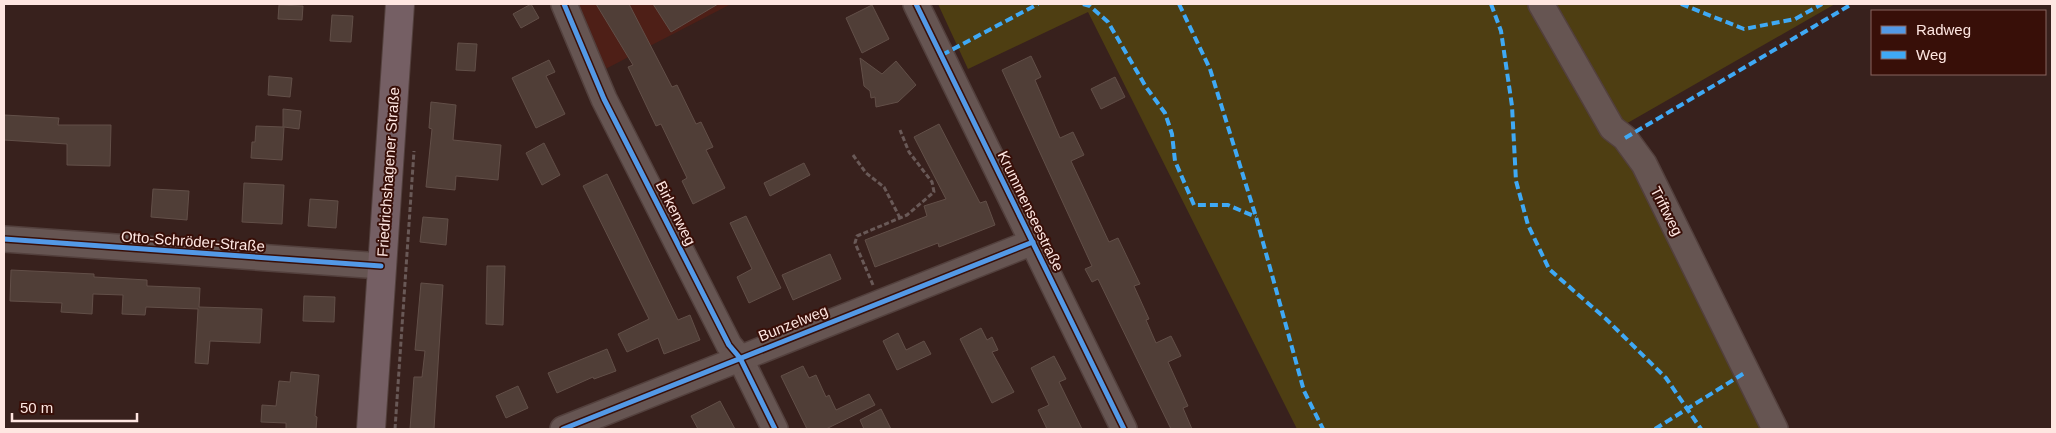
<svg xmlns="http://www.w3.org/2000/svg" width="2056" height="433" font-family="Arial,sans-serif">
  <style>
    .built { fill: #4e1f17 }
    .green { fill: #4e3e12 }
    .building { fill: #503e37; stroke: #624f48 }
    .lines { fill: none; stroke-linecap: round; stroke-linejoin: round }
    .minor-casing { stroke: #53403d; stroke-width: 28 }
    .major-casing { stroke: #53403d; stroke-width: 30 }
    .path { stroke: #695957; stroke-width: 3; stroke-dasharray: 5 2.5; stroke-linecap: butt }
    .minor { stroke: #665552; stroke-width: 25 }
    .major { stroke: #755f64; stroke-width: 28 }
    .quiet { stroke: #3fa9f5; stroke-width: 4; stroke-dasharray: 8 4; stroke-linecap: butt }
    .cycleway-casing { stroke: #380f08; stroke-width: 8 }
    .cycleway { stroke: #5399e6; stroke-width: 5 }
    .labels { text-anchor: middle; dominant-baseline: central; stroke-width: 4; stroke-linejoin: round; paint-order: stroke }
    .street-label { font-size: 15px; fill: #fee6e1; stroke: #380f08 }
  </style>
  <rect width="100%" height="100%" fill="#38211d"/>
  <path class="built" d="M554,4H731L590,77Z"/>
  <path class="green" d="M938,4H1835L1624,125L1788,429H1297L1088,12L968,69Z"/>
  <g class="building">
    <path d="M531,4L539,18L521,28L513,14Z"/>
    <path d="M596,4H629L672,87L677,85L696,124L701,122L713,147L706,150L725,188L693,204L682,181L687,178L661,124L656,126L628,67L633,65Z"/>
    <path d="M653,4H718L671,32Z"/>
    <path d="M279,5L303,6L302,20L278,19Z"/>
    <path d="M872,5L889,39L862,53L846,18Z"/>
    <path d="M332,15L353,16L351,42L330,41Z"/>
    <path d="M458,43L477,44L475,71L456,70Z"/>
    <path d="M1031,56L1041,77L1035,80L1060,138L1073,132L1084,155L1071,161L1109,242L1118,238L1140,284L1134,286L1149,319L1146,320L1156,343L1171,336L1181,356L1168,362L1188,406L1183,408L1192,429H1171L1098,279L1092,282L1085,269L1092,266L1002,70Z"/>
    <path d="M860,58L882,74L896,61L916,85L898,102L876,107L875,97L871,98L870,91L864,86Z"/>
    <path d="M549,60L555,72L546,76L565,114L536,128L512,78Z"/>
    <path d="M269,76L292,78L290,97L268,95Z"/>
    <path d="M1115,77L1125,97L1101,109L1091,89Z"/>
    <path d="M431,102L456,105L453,140L501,145L498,180L456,176L455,190L426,187L432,129L429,128Z"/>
    <path d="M283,109L301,111L299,129L284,127L282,160L251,158L252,142H255L256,126L283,127Z"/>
    <path d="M4,115L59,118L58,125H111L110,166L67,165V144L4,140Z"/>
    <path d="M939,124L980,203L986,201L995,225L939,247L938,243L875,267L865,240L927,216L924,206L946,199L914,137Z"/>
    <path d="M544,143L560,175L542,185L526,153Z"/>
    <path d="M804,163L810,175L770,196L764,183Z"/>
    <path d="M607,174L678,320L690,315L700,340L664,354L658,338L627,352L618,334L649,319L583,186Z"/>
    <path d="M244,183L284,185L282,224L242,222Z"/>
    <path d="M153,189L189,191L187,220L151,217Z"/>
    <path d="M310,199L338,201L336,228L308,226Z"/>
    <path d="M746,216L781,288L749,303L737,277L752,269L730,223Z"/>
    <path d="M423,217L448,219L446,245L420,242Z"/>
    <path d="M830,254L841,279L793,300L782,275Z"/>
    <path d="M487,266H505L503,325L486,324Z"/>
    <path d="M11,270L94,274V277L147,280V286L200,288L199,307L262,309L260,343L210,341L208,364L195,363L198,309L146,307L145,315L122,314L123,295L93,294L92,314L61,312L62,303L10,301Z"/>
    <path d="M421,283L443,285L434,429H410L414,377H422L425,351L415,350Z"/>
    <path d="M304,296L335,297L334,322L303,321Z"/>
    <path d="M981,328L987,340L992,337L998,350L992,352L1014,392L992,403L960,339Z"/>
    <path d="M898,333L906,350L924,341L931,354L897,370L883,341Z"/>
    <path d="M607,349L616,371L594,379L593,377L557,393L548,373Z"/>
    <path d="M1054,356L1066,379L1059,382L1082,429H1047L1038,410L1049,405L1031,368Z"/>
    <path d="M803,366L809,378L816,375L826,397L829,395L836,410L869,394L875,405L826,429H807L781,376Z"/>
    <path d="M291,372L319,375L315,416L317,417L316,429H286V423L261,422L262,405L276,406L279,381L290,382Z"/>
    <path d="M518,386L528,408L506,418L496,396Z"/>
    <path d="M720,401L735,429H698L691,416Z"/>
    <path d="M881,409L891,429H864L860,420Z"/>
  </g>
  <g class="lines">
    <g class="minor-casing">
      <g id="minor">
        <path d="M564,4L604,99L729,345L740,358L775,429"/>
        <path d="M916,4L1124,429"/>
        <path d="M1541,4L1612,128L1625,138L1644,164L1775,429"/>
        <path d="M4,239L381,266"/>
        <path d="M563,429L1033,242"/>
      </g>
    </g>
    <g class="major-casing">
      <path id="major" d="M371,429L400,4"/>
    </g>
    <g class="path">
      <path d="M853,155L866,173L884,187L900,218"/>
      <path d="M873,285L855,243L857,236L907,215L934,192L932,182L909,152L900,130"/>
      <path d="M395,429L414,151"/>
    </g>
    <use href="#minor" class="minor"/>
    <use href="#major" class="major"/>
    <g class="quiet">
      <path d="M1083,4L1090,6L1108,22L1146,87L1165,113L1172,134L1175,161L1194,205H1228L1256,217"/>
      <path d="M1179,4L1210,69L1256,217L1304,391L1323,429"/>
      <path d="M1491,4L1501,31L1512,106L1516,181L1528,225L1549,269L1606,319L1666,378L1701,429"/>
      <path d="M1681,4L1744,29L1795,19L1822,4"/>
      <path d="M942,55L1038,4"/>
      <path d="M1625,138L1852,4"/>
      <path d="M1655,429L1746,372"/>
    </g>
    <g class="cycleway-casing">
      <g id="cycleway">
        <path d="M564,4L604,99L729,345L740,358L775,429"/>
        <path d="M916,4L1124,429"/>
        <path d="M4,239L381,266"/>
        <path d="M563,429L1033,242"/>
      </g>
    </g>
    <use href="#cycleway" class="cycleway"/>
  </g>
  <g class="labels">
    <g class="street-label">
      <text transform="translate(388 172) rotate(-86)">Friedrichshagener Straße</text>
      <text transform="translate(1031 211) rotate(64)">Krummenseestraße</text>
      <text transform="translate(1667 211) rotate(63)">Triftweg</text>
      <text transform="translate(676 213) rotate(63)">Birkenweg</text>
      <text transform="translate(193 241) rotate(4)">Otto-Schröder-Straße</text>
      <text transform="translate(793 323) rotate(-22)">Bunzelweg</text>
    </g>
  </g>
  <rect width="2056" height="433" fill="none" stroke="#fee6e1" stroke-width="10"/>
  <rect x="1871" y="10" width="175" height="65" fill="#380f08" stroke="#87655f"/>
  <rect x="1881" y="26" width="25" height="8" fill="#5399e6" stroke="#87655f"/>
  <text x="1916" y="35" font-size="15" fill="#fee6e1">Radweg</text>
  <rect x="1881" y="51" width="25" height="8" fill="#3fa9f5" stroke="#87655f"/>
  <text x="1916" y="60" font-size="15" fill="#fee6e1">Weg</text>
  <path d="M12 413v8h125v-8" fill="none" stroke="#fee6e1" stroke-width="2.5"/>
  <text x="20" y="413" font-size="15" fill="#fee6e1" stroke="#380f08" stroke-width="4" paint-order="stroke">50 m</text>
</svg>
